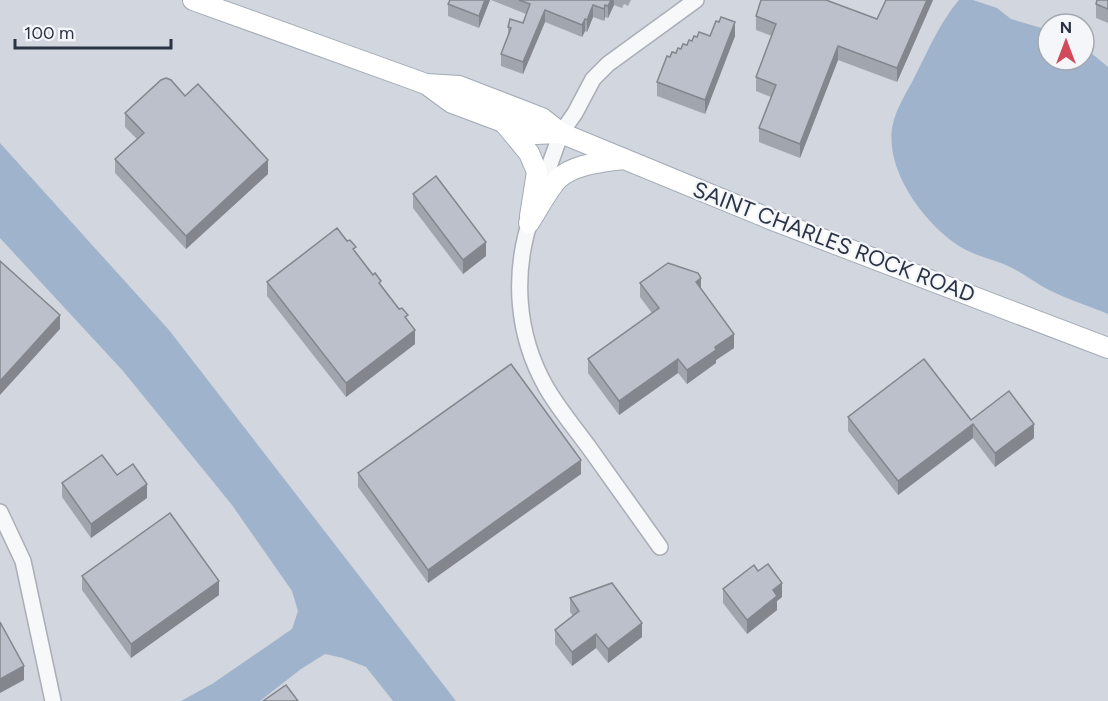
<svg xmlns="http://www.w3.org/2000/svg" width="1108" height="701" font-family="Figtree,sans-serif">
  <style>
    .built { fill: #d2d6de; fill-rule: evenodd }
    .water { fill: #9fb4cc }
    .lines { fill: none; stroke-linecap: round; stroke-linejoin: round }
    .minor-casing { stroke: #a9aeb7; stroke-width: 18 }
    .major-casing { stroke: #a3abb8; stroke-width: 22 }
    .minor { stroke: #f7f8fa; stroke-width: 15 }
    .major { stroke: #fff; stroke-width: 20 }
    .wall { fill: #a1a5ae }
    .shaded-wall { fill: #83868d }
    .building { fill: #bbc0ca; stroke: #83868d; stroke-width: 1.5 }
    .labels { text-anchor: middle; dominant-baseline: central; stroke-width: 4.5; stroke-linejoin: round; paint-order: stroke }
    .street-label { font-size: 22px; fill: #2b3445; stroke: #f4f6f9 }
  </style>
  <rect width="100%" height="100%" fill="#e4e7ec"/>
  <path class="built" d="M0,0H1108V701H0ZM1048,24H1084V60H1048Z"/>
  <g class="water">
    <path d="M959,0H973L997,8L1011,19L1048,30V60H1084V47L1108,67V314C1089,306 1067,299 1049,290C1035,283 1023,273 1010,267C994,259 974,256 959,246C924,223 886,172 892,128C896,106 909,90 918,70C930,46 941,21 959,0Z"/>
    <path d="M0,143L169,330L456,701H393L366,667L343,658L325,654L301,669L260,701H181L212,684L292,629L298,611L292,591L232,505L123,371L0,238Z"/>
  </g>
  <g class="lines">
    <g class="minor-casing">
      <g id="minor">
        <path d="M540,192L561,133L575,113L593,79L608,64L696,0"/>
        <path d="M532,215C512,272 516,334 546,387C558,408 574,427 588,446C612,480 636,513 660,547"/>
        <path d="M0,512L23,561L53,701"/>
      </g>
    </g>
    <g class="major-casing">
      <g id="major">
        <path d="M193,0L426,84L459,86L542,118L561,133L775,221L1108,348"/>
        <path d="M426,84L452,103L535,134L561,133"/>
        <path d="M505,124L529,153L537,172L530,216"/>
        <path d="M529,223C538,209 546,193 557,180C572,164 603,162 623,159"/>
      </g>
    </g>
    <use href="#minor" class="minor"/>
    <use href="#major" class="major"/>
  </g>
  <g class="wall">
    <path d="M490,0L479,28L448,16V4Z"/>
    <path d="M491,0H631L628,6L624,4L622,8L614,5L608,18L605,17L604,21L593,17L587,32L585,31L582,37L545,22L523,74L501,66V54L508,35V27L523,23L526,14Z"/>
    <path d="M933,0L897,82L838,60L800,158L759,142V128L771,97L756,91V77L772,36L756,30V16L877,19Z"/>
    <path d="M1108,0V23L1096,18V4Z"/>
    <path d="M710,36H735L705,114L657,96V82L670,57L697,37Z"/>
    <path d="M185,96L268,174L186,249L115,173V159L137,139L125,127V113Z"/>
    <path d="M413,194L486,256L463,274L413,208Z"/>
    <path d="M356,252L408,320L415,344L346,397L267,296V282Z"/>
    <path d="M640,283L701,289L734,348L716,360V363L687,384L678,373L619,415L588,373V359L652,313L640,297Z"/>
    <path d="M848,417L971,420L1034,438L995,467L973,438L898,495L848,431Z"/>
    <path d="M358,473L581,474L428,583L358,487Z"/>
    <path d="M117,475L147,498L91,538L62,497V483Z"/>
    <path d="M758,571L782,597L777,601V610L747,634L723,603V589Z"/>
    <path d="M82,576L219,595L131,658L82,590Z"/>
    <path d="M570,598L642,637L608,663L596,648L572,666L555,644V630L573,616L570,612Z"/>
  </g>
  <g class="shaded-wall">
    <path d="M485,0H490L479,28V16Z"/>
    <path d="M611,0H614V5L608,18V6Z"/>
    <path d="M927,0H933L897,82V68Z"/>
    <path d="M593,5V17L587,32V20Z"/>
    <path d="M605,5V17L604,21V9Z"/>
    <path d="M545,10V22L523,74V62Z"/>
    <path d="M585,19V31L582,37V25Z"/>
    <path d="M735,22V36L705,114V100Z"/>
    <path d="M838,46V60L800,158V144Z"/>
    <path d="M268,160V174L186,249V236Z"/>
    <path d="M486,242V256L463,274V260Z"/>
    <path d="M701,278V292L696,282Z"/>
    <path d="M60,315V329L0,395V381Z"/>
    <path d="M415,330V344L346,397V383Z"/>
    <path d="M734,334V348L716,360V363L687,384V370L715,347Z"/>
    <path d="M678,359V373L619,415V401Z"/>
    <path d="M973,424V438L898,495V481Z"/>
    <path d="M1034,424V438L995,467V453Z"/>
    <path d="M581,460V474L428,583V570Z"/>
    <path d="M147,484V498L91,538V524Z"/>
    <path d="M219,581V595L131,658V644Z"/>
    <path d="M782,583V597L777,601V610L747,634V620L773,590Z"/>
    <path d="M642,623V637L608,663V649Z"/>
    <path d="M596,634V648L572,666V652Z"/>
    <path d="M24,666V680L0,693V679Z"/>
  </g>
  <g class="building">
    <path d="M450,0H485L479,16L448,4Z"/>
    <path d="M519,0H611L608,6L605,5L604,9L593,5L587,20L585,19L582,25L545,10L523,62L501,54L511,28L508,27L510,19L523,23L530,4Z"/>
    <path d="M761,0H826L877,19L886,0H927L897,68L838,46L800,144L759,128L776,85L756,77L776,24L756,16Z"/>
    <path d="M1097,0H1108V9L1096,4Z"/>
    <path d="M721,17L735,22L705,100L657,82L667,56L670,57L672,52L676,53L678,48L681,49L683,44L687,45L689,40L692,41L694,36L697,37L699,32L710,36L716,21L719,22Z"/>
    <path d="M166,78L171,80L185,96L198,84L268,160L186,236L115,159L144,133L125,113L161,80Z"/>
    <path d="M436,176L486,242L463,260L413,194Z"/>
    <path d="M337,228L347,241L350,240L356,247L353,249L373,275L375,273L381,281L379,283L399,309L402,308L408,315L405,317L415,330L346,383L267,282Z"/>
    <path d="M0,261L60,315L0,381Z"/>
    <path d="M668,263L698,273L701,278L696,282L734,334L715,347L716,350L687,370L678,359L619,401L588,359L659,308L640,283Z"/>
    <path d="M924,359L971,420L1009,391L1034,424L995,453L973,424L898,481L848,417Z"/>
    <path d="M511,364L581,460L428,570L358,473Z"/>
    <path d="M102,455L117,475L133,464L147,484L91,524L62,483Z"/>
    <path d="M170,513L219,581L131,644L82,576Z"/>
    <path d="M768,564L782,583L773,590L777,596L747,620L723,589L754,565L758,571Z"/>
    <path d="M612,583L642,623L608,649L596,634L572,652L555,630L579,611L570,598Z"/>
    <path d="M0,622L24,666L0,679Z"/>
    <path d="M286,685L298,701H263Z"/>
  </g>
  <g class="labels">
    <g class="street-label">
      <text transform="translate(834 242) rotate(21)">SAINT CHARLES ROCK ROAD</text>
    </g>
  </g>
  <g transform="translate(1066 42)"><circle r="28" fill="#f4f6f9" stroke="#a4a8b1" stroke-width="1.5"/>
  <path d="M0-4.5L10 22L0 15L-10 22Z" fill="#d1495b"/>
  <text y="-9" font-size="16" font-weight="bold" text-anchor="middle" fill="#2b3445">N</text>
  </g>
  <path d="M15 39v9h156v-9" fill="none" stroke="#2b3445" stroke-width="3"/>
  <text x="24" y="39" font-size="18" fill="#2b3445" stroke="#f4f6f9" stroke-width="4.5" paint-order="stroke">100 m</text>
</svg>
